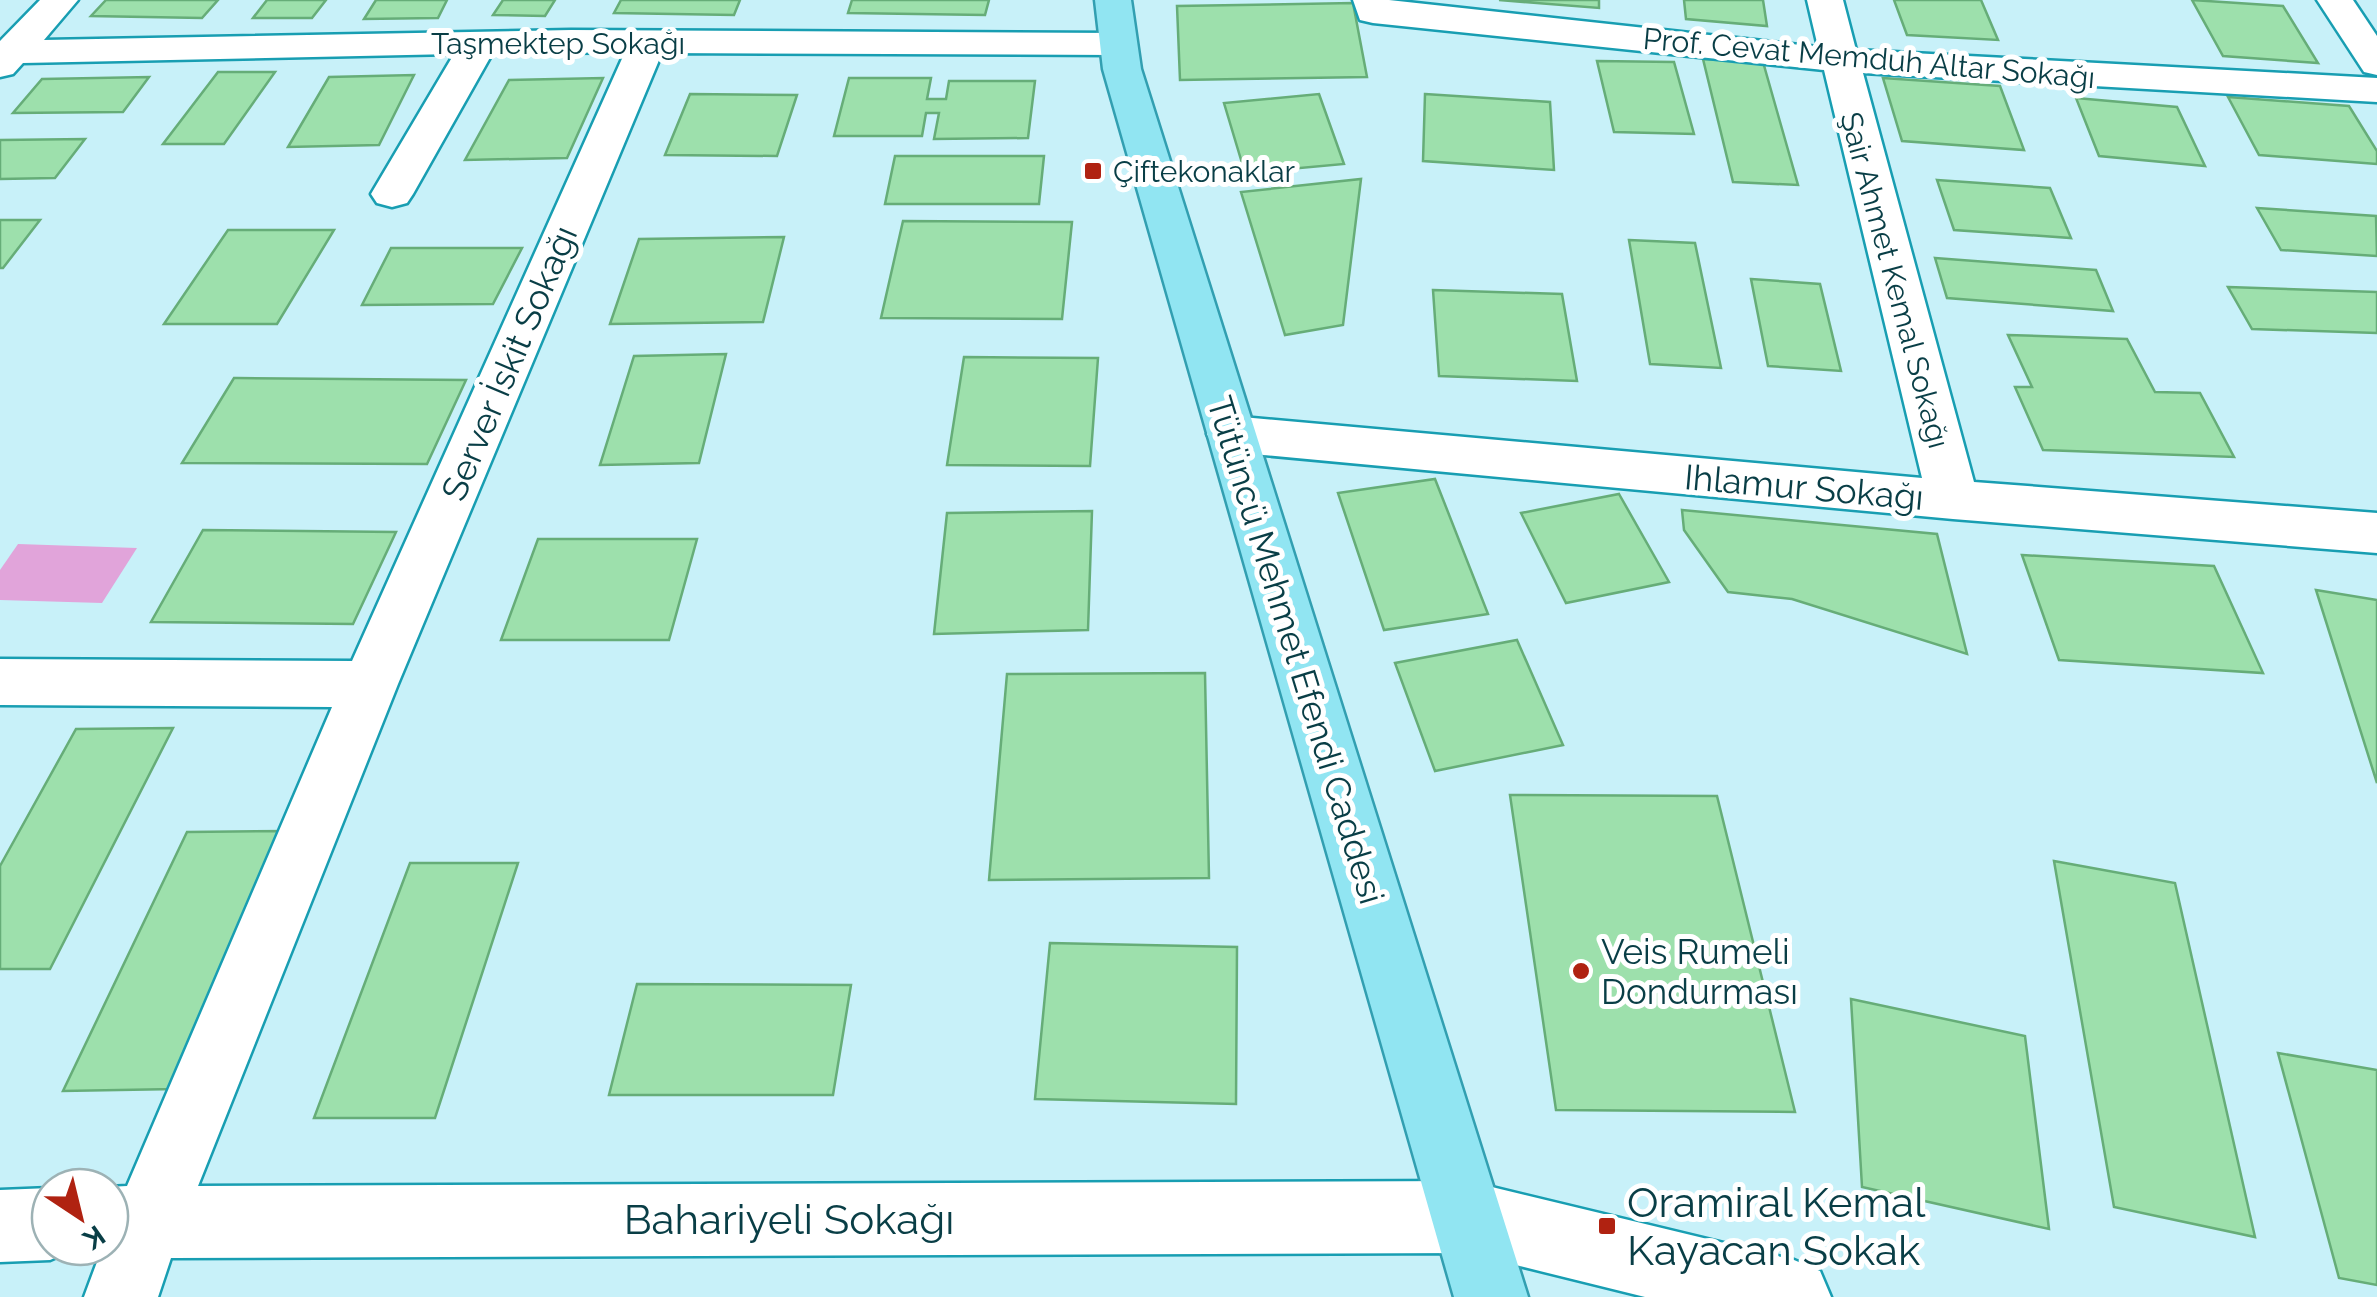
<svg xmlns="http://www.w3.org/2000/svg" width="2377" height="1297" font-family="Raleway,sans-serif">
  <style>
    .water { fill: #e1a4da }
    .building { fill: #9de0ac; stroke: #66ad78; stroke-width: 2.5 }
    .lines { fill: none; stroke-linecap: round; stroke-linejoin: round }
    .minor-casing { stroke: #189eb2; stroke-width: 5 }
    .major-casing { stroke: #329fb1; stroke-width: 5 }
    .minor { fill: #fff; fill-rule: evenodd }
    .major { fill: #91e5f2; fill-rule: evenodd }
    .poi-dot { fill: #b02211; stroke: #fff; stroke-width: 4 }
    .labels { text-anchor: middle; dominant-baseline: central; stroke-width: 10; stroke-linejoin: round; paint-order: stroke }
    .far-street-label { font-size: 30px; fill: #093e46; stroke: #fff }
    .far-poi-label { font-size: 30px; fill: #093e46; stroke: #fff; text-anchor: start }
    .street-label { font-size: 35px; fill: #093e46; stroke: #fff }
    .poi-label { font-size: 35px; fill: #093e46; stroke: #fff; text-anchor: start }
    .near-poi-label { font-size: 42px; fill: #093e46; stroke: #fff; text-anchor: start }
    .near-street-label { font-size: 42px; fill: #093e46; stroke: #fff }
  </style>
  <rect width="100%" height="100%" fill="#c8f1f9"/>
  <path class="water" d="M18,544L137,548L102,603L0,600V570Z"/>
  <g class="building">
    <path d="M106,0H218L202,18L91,16Z"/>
    <path d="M267,0H326L312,18H253Z"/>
    <path d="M376,0H447L438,18L364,19Z"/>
    <path d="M503,0H555L545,16L493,15Z"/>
    <path d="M621,0H740L734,15L614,13Z"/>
    <path d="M852,0H989L985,15L848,13Z"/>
    <path d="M1499,0H1599V8Z"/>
    <path d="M1684,0H1763L1767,26L1686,19Z"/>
    <path d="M1894,0H1981L1998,40L1907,35Z"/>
    <path d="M2192,0L2283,6L2318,63L2223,56Z"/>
    <path d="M1353,3L1367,77L1180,80L1177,6Z"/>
    <path d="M1703,59L1763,62L1798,185L1733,182Z"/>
    <path d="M1597,61L1674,62L1694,134L1614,132Z"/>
    <path d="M218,72H275L224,144H163Z"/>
    <path d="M414,75L379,145L288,147L329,77Z"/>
    <path d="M149,77L123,112L13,113L42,79Z"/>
    <path d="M603,78L567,158L465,160L509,80Z"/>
    <path d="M849,78H931L927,99H946L949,81H1035L1028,138L934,139L939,113H926L922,136H834Z"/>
    <path d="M1883,78L2000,86L2024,150L1902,141Z"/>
    <path d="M690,94L797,95L777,156L665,155Z"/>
    <path d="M1319,94L1344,164L1245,173L1224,103Z"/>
    <path d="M1425,94L1550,102L1554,170L1423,161Z"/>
    <path d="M2228,97L2349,106L2377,151V164L2259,155Z"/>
    <path d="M2076,98L2177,107L2205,166L2099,156Z"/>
    <path d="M85,139L55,178L0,179V140Z"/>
    <path d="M895,156H1044L1039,204H885Z"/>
    <path d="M1361,179L1343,325L1285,335L1241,192Z"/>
    <path d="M1937,180L2050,188L2071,238L1954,230Z"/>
    <path d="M2257,208L2376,216L2377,256L2281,250Z"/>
    <path d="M0,220H40L3,268H0Z"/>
    <path d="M903,221L1072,222L1062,319L881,318Z"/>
    <path d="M228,230H334L277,324H164Z"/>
    <path d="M784,237L763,322L610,324L639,239Z"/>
    <path d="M1629,240L1695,243L1721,368L1650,364Z"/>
    <path d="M391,248H522L493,304L362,305Z"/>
    <path d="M1935,258L2096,270L2113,311L1947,298Z"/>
    <path d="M1751,279L1820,284L1841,371L1768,366Z"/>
    <path d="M2228,287L2377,292V333L2252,329Z"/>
    <path d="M1433,290L1562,294L1577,381L1439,376Z"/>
    <path d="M2008,335L2127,339L2155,392L2200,393L2234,457L2043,450L2015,387H2032Z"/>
    <path d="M726,354L699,463L600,465L634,356Z"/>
    <path d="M964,357L1098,358L1090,466L947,465Z"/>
    <path d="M234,378H237L466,380L427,464L182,463Z"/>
    <path d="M1435,479L1488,614L1384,630L1338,493Z"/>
    <path d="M1619,494L1669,582L1566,603L1521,513Z"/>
    <path d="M1682,510L1937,534L1967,654L1792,599L1728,592L1684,530Z"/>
    <path d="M1092,511L1088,630L934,634L947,513Z"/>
    <path d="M203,530L396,532L353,624L151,622Z"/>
    <path d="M538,539H697L669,640H501Z"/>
    <path d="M2022,555L2214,566L2263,673L2059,660Z"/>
    <path d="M2316,590L2377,600V783Z"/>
    <path d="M1517,640L1563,745L1435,771L1395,663Z"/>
    <path d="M1205,673L1209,878L989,880L1007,674Z"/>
    <path d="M173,728L50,969H0V866L76,729Z"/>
    <path d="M1510,795L1717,796L1795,1112L1556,1110Z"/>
    <path d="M287,831L176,1089L63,1091L187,832Z"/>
    <path d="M2054,861L2175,883L2255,1237L2114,1207Z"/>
    <path d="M410,863H518L435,1118H314Z"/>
    <path d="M1050,943L1237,947L1236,1104L1035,1099Z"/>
    <path d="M637,984L851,985L833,1095H609Z"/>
    <path d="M1851,999L2025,1036L2049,1229L1862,1187Z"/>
    <path d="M2278,1053L2377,1070V1285L2339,1278Z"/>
  </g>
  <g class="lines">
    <g class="minor-casing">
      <g id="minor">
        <path d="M40,0H78L44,40L571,30L1116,33L1129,36L1135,44L1129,52L1116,55L662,53L398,684L198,1186L1467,1181L1794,1260L1820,1271L1831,1297H1645L1467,1253L171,1258L158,1297H84L100,1254L85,1247H110L108,1187L127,1186L332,707L0,705V659L352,661L625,52L492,54L413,194L407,203L392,207L377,203L371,194L454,54L23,63L13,74L0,77V41Z"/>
        <path d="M1353,0H1389L1818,47L1807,0H1843L1856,50L2377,78V102L1863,73L1974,482L2377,513V553L1953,519L1231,452L1214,447L1207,434L1214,421L1231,416L1922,478L1824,70L1373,23L1360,20Z"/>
        <path d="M2317,0H2353L2377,36V75L2364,72Z"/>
        <path d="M50,1188V1247L75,1249L50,1260L0,1262V1190Z"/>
      </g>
    </g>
    <g class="major-casing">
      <path id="major" d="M1095,0H1131L1141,69L1528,1297H1454L1103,69Z"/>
    </g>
    <use href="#minor" class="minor"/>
    <use href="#major" class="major"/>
  </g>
  <g class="poi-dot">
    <rect x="1083" y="161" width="20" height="20" rx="5"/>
    <circle cx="1581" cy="971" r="10"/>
    <rect x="1597" y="1216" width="20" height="20" rx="5"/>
  </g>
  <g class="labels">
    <g class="far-street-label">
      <text x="558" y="43">Taşmektep Sokağı</text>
      <text transform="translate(1869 58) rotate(5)">Prof. Cevat Memduh Altar Sokağı</text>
      <text transform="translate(1895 280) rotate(75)">Şair Ahmet Kemal Sokağı</text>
    </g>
    <g class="far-poi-label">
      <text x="1113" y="171">Çiftekonaklar</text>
    </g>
    <g class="street-label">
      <text transform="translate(509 363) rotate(-67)">Server İskit Sokağı</text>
      <text transform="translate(1804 487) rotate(5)">Ihlamur Sokağı</text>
      <text transform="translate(1296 650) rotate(73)">Tütüncü Mehmet Efendi Caddesi</text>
    </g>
    <g class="poi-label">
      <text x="1601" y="951">Veis Rumeli<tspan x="1601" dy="40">Dondurması</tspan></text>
    </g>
    <g class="near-poi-label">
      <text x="1627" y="1202">Oramiral Kemal<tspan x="1627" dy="48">Kayacan Sokak</tspan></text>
    </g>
    <g class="near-street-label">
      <text x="789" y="1219">Bahariyeli Sokağı</text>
    </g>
  </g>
  <g transform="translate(80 1217) rotate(145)"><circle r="48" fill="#ffffff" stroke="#9db2b5" stroke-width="2.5"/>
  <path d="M0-8L18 38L0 25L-18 38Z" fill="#b02211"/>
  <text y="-15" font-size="28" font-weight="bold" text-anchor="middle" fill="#093e46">K</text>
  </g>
</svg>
